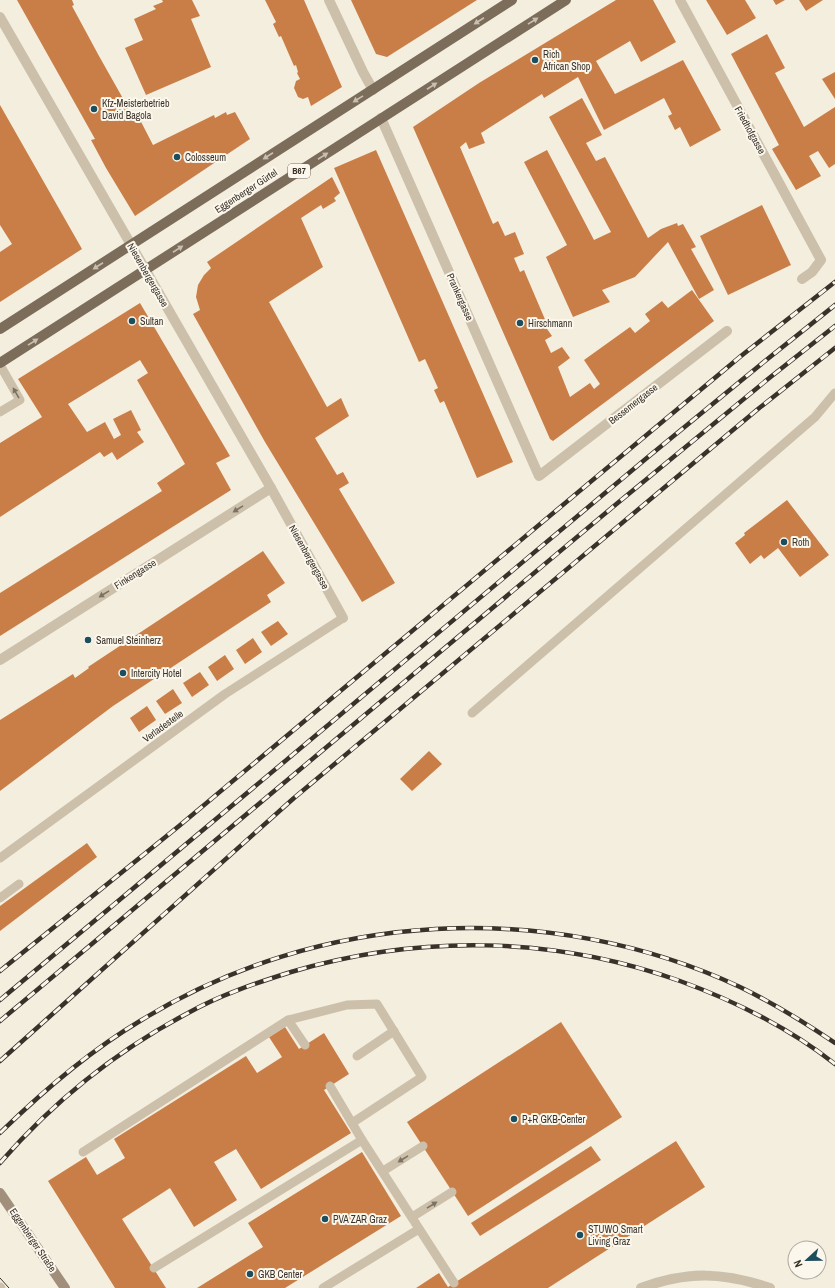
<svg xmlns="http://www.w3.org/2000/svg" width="835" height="1288" font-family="'Archivo Narrow',sans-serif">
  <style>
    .building { fill: #ca7e47 }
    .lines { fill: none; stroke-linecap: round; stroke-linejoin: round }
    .service { stroke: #cdc0aa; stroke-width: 9 }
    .minor { stroke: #cdc0aa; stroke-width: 10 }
    .tertiary { stroke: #cdc0aa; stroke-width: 10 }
    .secondary { stroke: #a18f7b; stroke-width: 10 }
    .primary { stroke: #7c6c5a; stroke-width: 10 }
    .tram { stroke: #3a322a; stroke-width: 1 }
    .rail-casing { stroke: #3a322a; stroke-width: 4.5 }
    .rail { stroke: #fbf7ec; stroke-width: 3; stroke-dasharray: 9; stroke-linecap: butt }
    .oneway { fill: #c8bfb2 }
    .oneway2 { fill: #7c7264 }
    .poi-dot { fill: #1d4e5d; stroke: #fbf7ec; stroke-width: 1.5 }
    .labels { text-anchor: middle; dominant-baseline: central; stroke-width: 4; stroke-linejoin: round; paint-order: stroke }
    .shield { fill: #fbf7ec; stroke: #746d64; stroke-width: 1 }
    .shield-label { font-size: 9px; font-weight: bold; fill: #3a322a }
    .poi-label { font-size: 10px; fill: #3a322a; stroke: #fbf7ec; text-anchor: start }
    .street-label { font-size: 10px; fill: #3a322a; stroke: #fbf7ec }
  </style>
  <rect width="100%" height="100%" fill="#f4eedf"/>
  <g class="building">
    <path d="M17,0H72L74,5L72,6L99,56L134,118L138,116L153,145L214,115L215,118L226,112L227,115L235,112L250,139L135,216L106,168L91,140L95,139Z"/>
    <path d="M162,0H192L200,16L191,19L211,67L146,95L125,48L143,40L134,19L156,9L153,6L163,2Z"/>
    <path d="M265,0H304L342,87L311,106L308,97L303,99L298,97L294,88L296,81L300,79L297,73L298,72L296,65L294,66L281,36L279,37L273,24L276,22Z"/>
    <path d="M351,0H477L387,57L376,54Z"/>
    <path d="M616,0H653L676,42L641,62L630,41L596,61L615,94L683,60L721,130L690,147L680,127L675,130L668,116L672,114L664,98L604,130L578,77L544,98L542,94L481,133L485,143L469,149L466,142L460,147L493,224L498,221L505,236L515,232L524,254L514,258L520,272L524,270L526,275L547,324L545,326L552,336L545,340L551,353L562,347L570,358L558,367L570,397L590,383L594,389L600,384L584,360L630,327L635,333L650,321L645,314L662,301L668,308L692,290L714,321L553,441L550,439L413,127L479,83Z"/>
    <path d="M706,0H745L756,18L727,35Z"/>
    <path d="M773,0H785L776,5Z"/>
    <path d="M799,0H823L806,11Z"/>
    <path d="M767,34L785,68L775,73L804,127L835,107V164L829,168L818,151L809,156L821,176L796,190L772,149L779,145L731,54Z"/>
    <path d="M835,72V99L822,79Z"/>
    <path d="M582,98L602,135L586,143L596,161L605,157L648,238L661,229L677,223L678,226L683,224L696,247L691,249L714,290L699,299L668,242L635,277L602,290L610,302L573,317L546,257L567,245L524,162L547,150L594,240L611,232L549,117Z"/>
    <path d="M0,105L82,249L0,302V252L12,244L0,225Z"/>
    <path d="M376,150L513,462L477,478L444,401L440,403L434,390L438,388L425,359L419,362L334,168Z"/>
    <path d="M332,177L340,193L334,198L336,201L323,209L321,205L301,218L323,267L269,302L327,407L341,398L349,416L315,438L337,475L343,472L349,483L339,489L395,583L362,602L265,442L193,314L200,310L196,297L198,285L204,275L211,268L207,262Z"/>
    <path d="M762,205L791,265L728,295L700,236Z"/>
    <path d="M140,303L230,456L216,463L231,490L0,636V593L162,491L157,483L185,464L168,434L137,380L148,373L140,360L68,404L87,432L105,422L114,439L121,435L113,419L131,410L141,430L137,432L144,442L117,460L112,452L104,457L100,452L0,517V443L42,417L18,379Z"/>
    <path d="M787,500L829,555L800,577L778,548L764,559L761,555L750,564L735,543L745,535L744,533Z"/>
    <path d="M263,551L285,583L267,595L271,602L113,706L0,791V720L73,674L75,678L89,668L88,667Z"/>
    <path d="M278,621L288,634L271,646L261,632Z"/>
    <path d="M253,638L262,652L245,664L236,650Z"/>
    <path d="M225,655L234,669L217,681L208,667Z"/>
    <path d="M200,672L209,685L192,697L183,683Z"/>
    <path d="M173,689L182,703L165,714L156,701Z"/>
    <path d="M147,706L156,720L139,732L130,718Z"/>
    <path d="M429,751L442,764L412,791L400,779Z"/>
    <path d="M87,843L97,857L0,931V906Z"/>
    <path d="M561,1022L622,1117L468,1216L407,1122Z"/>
    <path d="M285,1027L299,1049L324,1033L349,1074L324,1090L351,1133L261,1189L236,1149L214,1162L237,1200L194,1227L170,1188L122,1219L166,1288H115L48,1181L86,1157L97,1175L125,1158L114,1139L246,1056L257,1073L282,1057L269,1037Z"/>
    <path d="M676,1141L705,1187L548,1288H416L439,1273L448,1287Z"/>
    <path d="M591,1146L601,1160L480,1236L471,1223Z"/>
    <path d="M362,1152L401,1216L285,1288H197L263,1247L248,1223Z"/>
  </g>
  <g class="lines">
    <g class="service">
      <path d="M0,365L20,400L0,412"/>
      <path d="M472,713L815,417L835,393"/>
      <path d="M0,858L225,694L343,618"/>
      <path d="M0,898L19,884"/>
      <path d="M288,1020L347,1005L377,1004L422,1077L352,1123"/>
      <path d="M357,1056L394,1031"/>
      <path d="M330,1086L362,1140"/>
      <path d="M83,1152L288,1020L305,1045"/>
      <path d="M383,1171L423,1146"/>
      <path d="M412,1217L452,1192"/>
      <path d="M154,1268L362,1140L454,1283"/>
      <path d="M0,1287L1,1288"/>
      <path d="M323,1288L419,1229"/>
    </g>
    <g class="minor">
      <path d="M329,0L363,72L373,90"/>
      <path d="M680,0L821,260L812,272L802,279"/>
      <path d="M0,17L271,488L343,618"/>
      <path d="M381,118L539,476L727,331"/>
      <path d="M0,660L271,488"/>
    </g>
    <path class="tertiary" d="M641,1288C688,1271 723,1272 770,1288"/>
    <path class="secondary" d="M0,1193L65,1288"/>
    <g class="primary">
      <path d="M0,329L512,0"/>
      <path d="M0,363L566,0"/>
    </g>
    <path class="tram" d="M0,1278L9,1288"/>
    <g class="rail-casing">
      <g id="rail">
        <path d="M0,971L179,826L741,356L835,282"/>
        <path d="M0,1000L648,457L765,361L835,305"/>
        <path d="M0,1021L614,506L768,379L835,326"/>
        <path d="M0,1061L294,798L758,409L835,348"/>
        <path d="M0,1133C43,1091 88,1052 140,1021C319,910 549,898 740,987C773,1003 804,1022 835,1043"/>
        <path d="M0,1163C53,1102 116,1051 188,1013C220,995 256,983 291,972C419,934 554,936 680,981C735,1001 789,1028 835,1064"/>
      </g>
    </g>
    <use href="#rail" class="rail"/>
  </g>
  <defs><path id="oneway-solid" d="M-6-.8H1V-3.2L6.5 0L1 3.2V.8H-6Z"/></defs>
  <g class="oneway">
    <use href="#oneway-solid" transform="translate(479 21) rotate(147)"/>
    <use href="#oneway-solid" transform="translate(533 21) rotate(-32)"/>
    <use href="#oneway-solid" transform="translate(432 86) rotate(-33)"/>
    <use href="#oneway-solid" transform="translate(358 99) rotate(148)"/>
    <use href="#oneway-solid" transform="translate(268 156) rotate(147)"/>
    <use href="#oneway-solid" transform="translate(323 156) rotate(-33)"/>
    <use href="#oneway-solid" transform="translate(178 249) rotate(-33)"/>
    <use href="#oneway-solid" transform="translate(98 266) rotate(147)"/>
    <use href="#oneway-solid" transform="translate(33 342) rotate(-32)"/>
  </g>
  <g class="oneway2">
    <use href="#oneway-solid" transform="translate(16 393) rotate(-120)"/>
    <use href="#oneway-solid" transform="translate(238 509) rotate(148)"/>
    <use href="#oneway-solid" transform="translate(104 594) rotate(148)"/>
    <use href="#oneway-solid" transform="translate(403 1159) rotate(148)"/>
    <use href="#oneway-solid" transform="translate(432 1205) rotate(-32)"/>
  </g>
  <g class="poi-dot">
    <circle cx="535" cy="60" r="4"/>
    <circle cx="94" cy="109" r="4"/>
    <circle cx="177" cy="157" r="4"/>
    <circle cx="132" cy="321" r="4"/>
    <circle cx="520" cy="323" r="4"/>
    <circle cx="784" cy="542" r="4"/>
    <circle cx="88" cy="640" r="4"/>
    <circle cx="123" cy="673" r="4"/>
    <circle cx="514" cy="1119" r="4"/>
    <circle cx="325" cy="1219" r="4"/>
    <circle cx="580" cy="1235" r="4"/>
    <circle cx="250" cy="1274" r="4"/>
  </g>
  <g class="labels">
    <rect class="shield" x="288" y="164" width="22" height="14" rx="3"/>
    <g class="shield-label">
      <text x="299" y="171">B67</text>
    </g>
    <g class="poi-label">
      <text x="543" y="54">Rich<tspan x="543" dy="12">African Shop</tspan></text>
      <text x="102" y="103">Kfz-Meisterbetrieb<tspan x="102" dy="12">David Bagola</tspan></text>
      <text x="185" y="157">Colosseum</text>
      <text x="140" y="321">Sultan</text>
      <text x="528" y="323">Hirschmann</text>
      <text x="792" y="542">Roth</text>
      <text x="96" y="640">Samuel Steinherz</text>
      <text x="131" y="673">Intercity Hotel</text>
      <text x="522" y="1119">P+R GKB-Center</text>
      <text x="333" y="1219">PVA ZAR Graz</text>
      <text x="588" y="1229">STUWO Smart<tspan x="588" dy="12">Living Graz</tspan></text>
      <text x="258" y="1274">GKB Center</text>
    </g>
    <g class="street-label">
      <text transform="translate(750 130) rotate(61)">Friedhofgasse</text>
      <text transform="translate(246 191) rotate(-33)">Eggenberger Gürtel</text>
      <text transform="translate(148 275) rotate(60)">Niesenbergergasse</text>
      <text transform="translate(460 297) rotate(66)">Prankergasse</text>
      <text transform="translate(633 404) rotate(-38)">Bessemergasse</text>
      <text transform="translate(309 557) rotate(61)">Niesenbergergasse</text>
      <text transform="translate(135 574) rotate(-32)">Finkengasse</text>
      <text transform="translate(163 726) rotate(-36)">Verladestelle</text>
      <text transform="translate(33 1240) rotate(56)">Eggenberger Straße</text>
    </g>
  </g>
  <g transform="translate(807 1260) rotate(248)"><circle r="19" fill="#fbf7ec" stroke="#aea89e"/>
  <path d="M0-3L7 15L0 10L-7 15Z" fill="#1d4e5d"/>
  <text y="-6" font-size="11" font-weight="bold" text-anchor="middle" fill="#3a322a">N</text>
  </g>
</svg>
